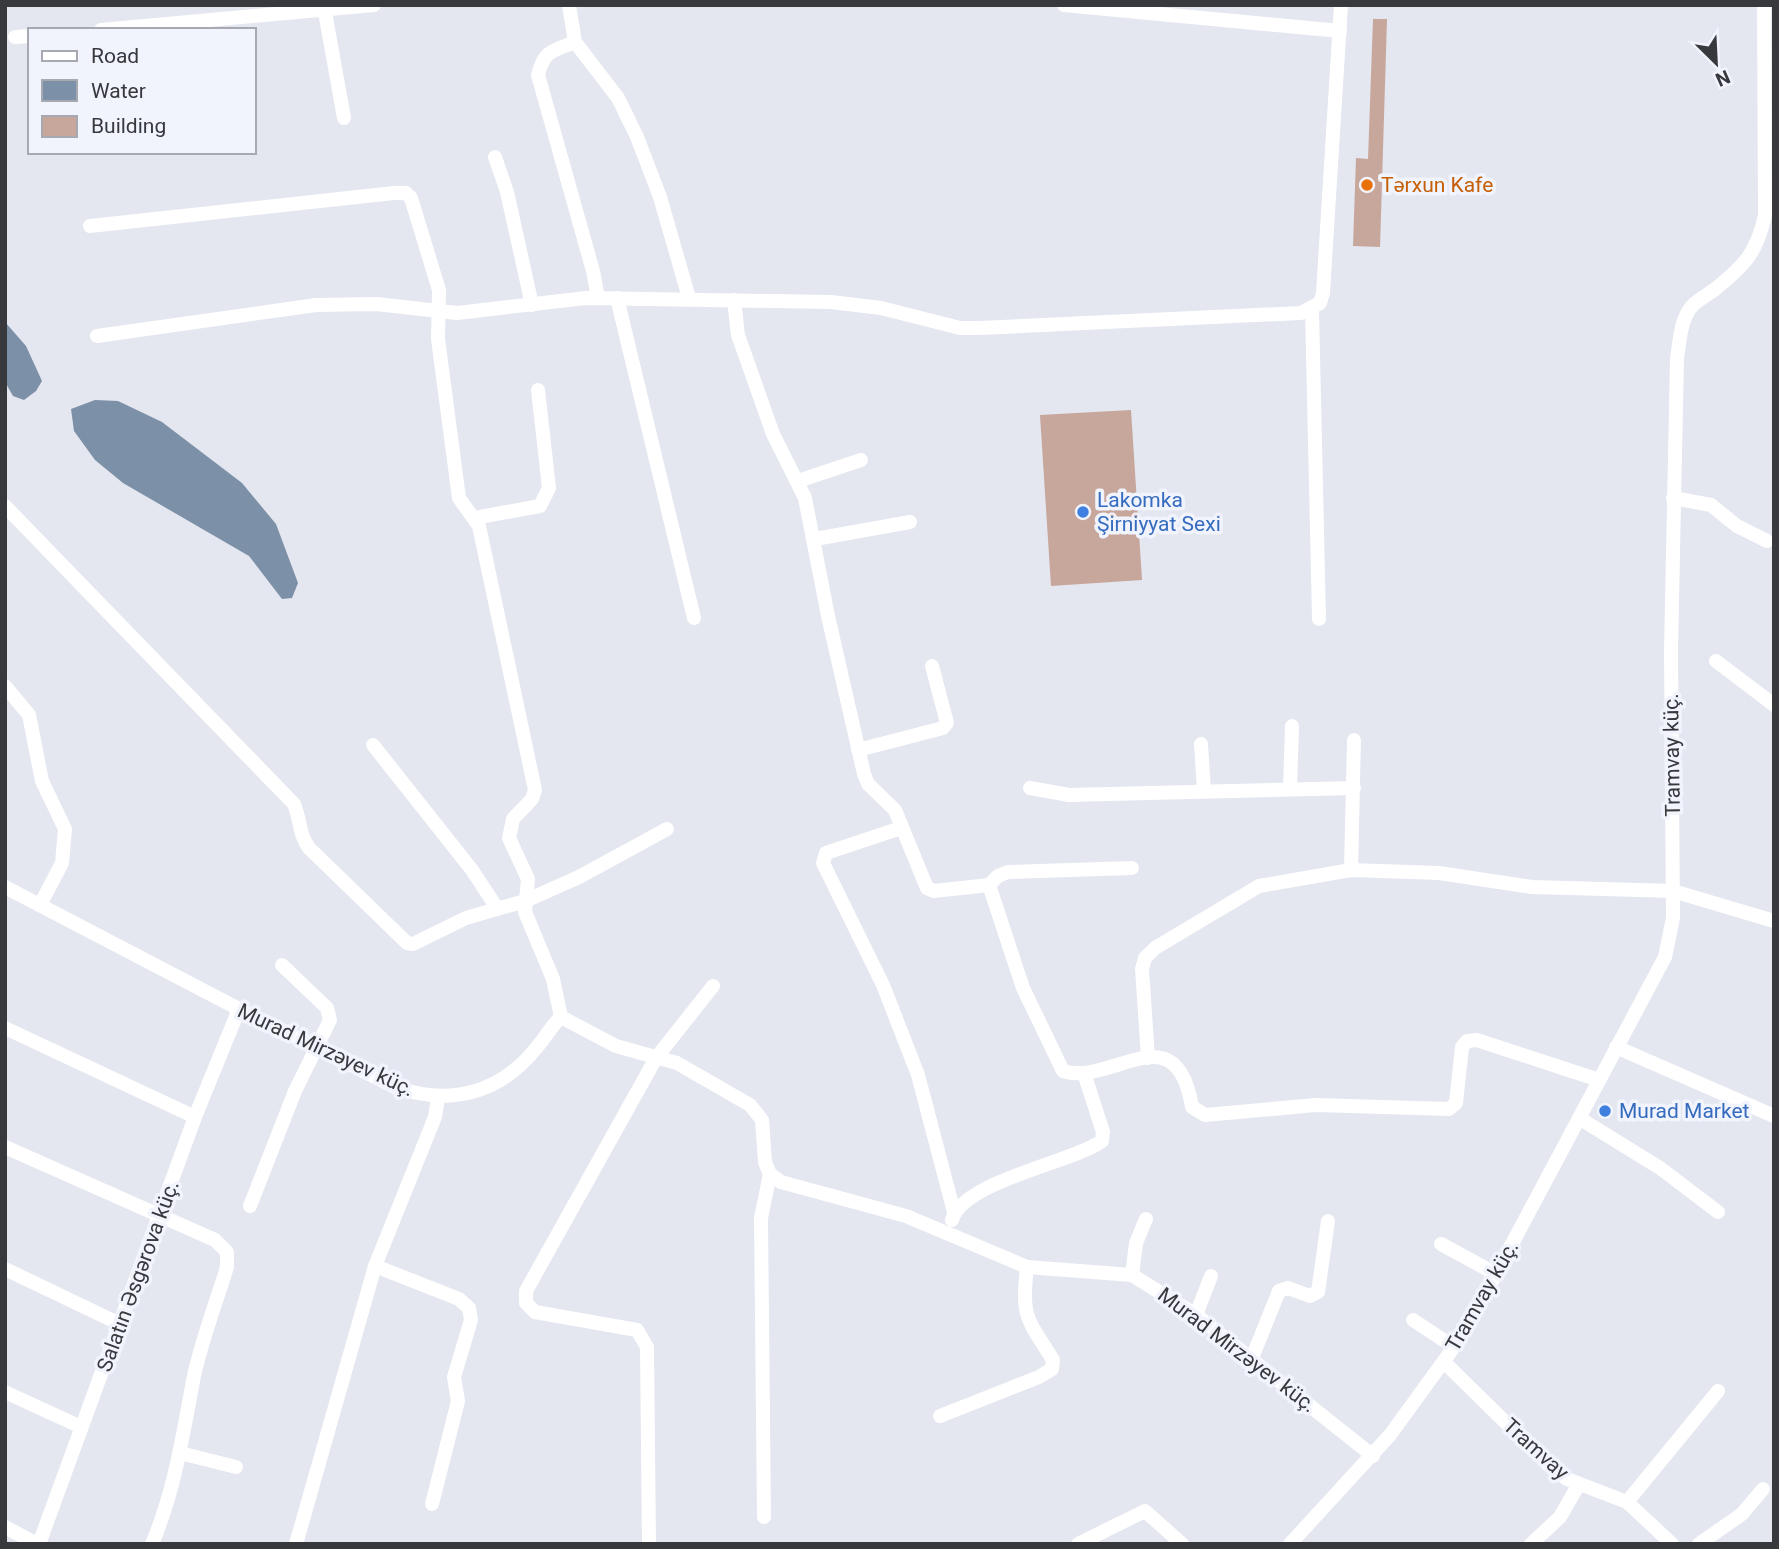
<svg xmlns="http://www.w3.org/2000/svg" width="1779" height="1549" font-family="Roboto,sans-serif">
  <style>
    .water { fill: #7c90a7 }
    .building { fill: #c7a69b }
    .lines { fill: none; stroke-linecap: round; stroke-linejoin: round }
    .minor { stroke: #fff; stroke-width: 14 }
    .food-dot { fill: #e8710a; stroke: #f1f3fd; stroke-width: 2.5 }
    .shop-dot { fill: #3f7fe0; stroke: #f1f3fd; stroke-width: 2.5 }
    .labels { text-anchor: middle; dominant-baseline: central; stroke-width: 7; stroke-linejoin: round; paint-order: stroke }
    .food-label { font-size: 21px; fill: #c56008; stroke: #f1f3fd; text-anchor: start }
    .shop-label { font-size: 21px; fill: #366cbe; stroke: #f1f3fd; text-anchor: start }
    .street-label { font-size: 21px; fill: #38393d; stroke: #f1f3fd }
  </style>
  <rect width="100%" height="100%" fill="#e4e6f0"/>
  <g class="water">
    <path d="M5,322L26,346L42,381L36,391L24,400L13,396L5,382Z"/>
    <path d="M95,400L118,401L162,422L242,483L276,524L298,583L292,598L282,599L249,556L123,483L95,460L74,431L71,409Z"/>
  </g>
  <g class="building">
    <path d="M1373,19H1387L1380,247L1353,246L1356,158L1368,159Z"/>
    <path d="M1131,410L1142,580L1051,586L1040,415Z"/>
  </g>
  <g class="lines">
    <g class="minor">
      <path d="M569,5L575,42L618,98L637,137L660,197L689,298"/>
      <path d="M1064,5L1340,31"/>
      <path d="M325,12L344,118"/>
      <path d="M101,30L374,5"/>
      <path d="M15,37L30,36"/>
      <path d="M575,42C553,51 544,50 538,75L593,271L598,298"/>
      <path d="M495,157L507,192L532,305"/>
      <path d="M90,226L394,193H406L411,198L439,290L438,339L459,498L479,526L535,790L532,799L513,819L509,838L528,879L525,912L553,979L561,1017"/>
      <path d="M617,298L694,618"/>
      <path d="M734,300L738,335L773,434L805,498L828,616L864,774L868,784L895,810L927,888L934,891L989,885L1023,988L1063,1071C1111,1087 1176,1010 1192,1107L1205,1115L1316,1105L1449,1109L1456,1103L1462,1047L1467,1041L1477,1040L1599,1080"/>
      <path d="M1312,310L1319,619"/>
      <path d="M97,336L316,305L376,304L457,313L586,298L831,302L881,308L960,328H979L1301,313L1320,303L1323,293L1341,5"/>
      <path d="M798,481L861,460"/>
      <path d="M1673,498L1711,505L1737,526L1767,541"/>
      <path d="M5,506L294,804C301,820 298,833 309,848L407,943L413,944L466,918L525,901L579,877L667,829"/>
      <path d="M474,518L540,506L549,488L538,390"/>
      <path d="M815,539L910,522"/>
      <path d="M1716,661L1774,705"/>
      <path d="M5,686L29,715L42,781L65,829L62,863L40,905"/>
      <path d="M1201,744L1204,791"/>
      <path d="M373,745L472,870L497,908"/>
      <path d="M858,750L943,728L947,723L932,666"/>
      <path d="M1030,788L1069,795L1354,788"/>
      <path d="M1290,789L1292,726"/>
      <path d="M901,828L826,853L823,863L883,985L918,1075L954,1212"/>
      <path d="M1351,870L1354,740"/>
      <path d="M989,885L998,876L1008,872L1132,868"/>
      <path d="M5,887L239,1009L395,1087C450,1106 500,1094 537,1047C546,1037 551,1026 561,1017L616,1046L677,1063L750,1105L762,1120L765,1162L770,1174L781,1182L906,1216L1027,1267L1132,1275L1196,1315L1373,1456"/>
      <path d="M5,1028L195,1117"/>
      <path d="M1616,1047L1774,1116"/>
      <path d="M1148,1058L1142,969L1145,958L1155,948L1259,886L1351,870L1439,873L1532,887L1673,891L1774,921"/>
      <path d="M1579,1118L1660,1168L1718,1212"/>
      <path d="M5,1147L215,1240L227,1252V1267C216,1303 202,1339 194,1376C183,1433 175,1490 152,1544"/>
      <path d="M250,1206L295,1091L330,1020L327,1008L282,965"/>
      <path d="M952,1220C963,1181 1071,1163 1102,1141L1103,1132L1084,1073"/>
      <path d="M1441,1244L1496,1274"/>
      <path d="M375,1266L459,1299L469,1308L471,1320L454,1377L458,1401L432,1504"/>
      <path d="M5,1269L120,1324"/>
      <path d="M1132,1275L1136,1243L1146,1219"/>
      <path d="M1196,1315L1211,1276"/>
      <path d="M1413,1320L1454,1347"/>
      <path d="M1252,1358L1279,1291L1288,1288L1310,1296L1318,1292L1328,1221"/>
      <path d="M1444,1362L1552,1468L1567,1479L1627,1502L1672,1544"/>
      <path d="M5,1392L81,1427"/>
      <path d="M940,1416L1039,1377L1052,1369L1053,1360C1027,1318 1021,1318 1027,1267"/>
      <path d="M180,1453L236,1467"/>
      <path d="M1627,1502L1718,1391"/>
      <path d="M764,1517L761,1218L770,1174"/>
      <path d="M5,1527L37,1544"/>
      <path d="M39,1544L195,1117L239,1009"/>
      <path d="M296,1544L375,1266L435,1117L438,1098"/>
      <path d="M649,1544L647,1347L637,1330L535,1312L526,1303V1291L656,1058L713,986"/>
      <path d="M1078,1544L1145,1511L1182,1544"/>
      <path d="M1290,1544L1390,1435L1454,1347L1496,1274L1665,957L1673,918L1671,651L1677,358C1680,341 1680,320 1692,306C1698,300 1707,295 1714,290C1744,266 1757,253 1765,215L1764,5"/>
      <path d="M1531,1544L1560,1517L1579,1484"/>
      <path d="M1699,1544L1742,1514L1763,1489"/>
    </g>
  </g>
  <circle class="food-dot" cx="1367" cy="185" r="7"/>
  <g class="shop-dot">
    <circle cx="1083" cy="512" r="7"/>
    <circle cx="1605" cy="1111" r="7"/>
  </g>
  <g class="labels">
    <g class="food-label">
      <text x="1381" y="185">Tərxun Kafe</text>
    </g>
    <g class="shop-label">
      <text x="1097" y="500">Lakomka<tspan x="1097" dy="24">Şirniyyat Sexi</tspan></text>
      <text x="1619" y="1111">Murad Market</text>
    </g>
    <g class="street-label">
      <text transform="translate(1672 755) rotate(-91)">Tramvay küç.</text>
      <text transform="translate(326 1050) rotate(25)">Murad Mirzəyev küç.</text>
      <text transform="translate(138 1276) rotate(-70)">Salatın Əsgərova küç.</text>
      <text transform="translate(1482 1296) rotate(-60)">Tramvay küç.</text>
      <text transform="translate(1237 1350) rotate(37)">Murad Mirzəyev küç.</text>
      <text transform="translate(1536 1449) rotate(42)">Tramvay</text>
    </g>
  </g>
  <rect width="1779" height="1549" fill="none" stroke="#38393d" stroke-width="14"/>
  <rect x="28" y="28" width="228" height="126" fill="#f1f3fd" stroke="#a7a9b0" stroke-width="2"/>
  <rect x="42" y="51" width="35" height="10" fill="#ffffff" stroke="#a7a9b0" stroke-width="2"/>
  <text x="91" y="63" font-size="21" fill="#38393d">Road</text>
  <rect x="42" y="80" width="35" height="21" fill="#7c90a7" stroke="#a7a9b0" stroke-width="2"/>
  <text x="91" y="98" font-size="21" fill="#38393d">Water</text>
  <rect x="42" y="116" width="35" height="21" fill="#c7a69b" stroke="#a7a9b0" stroke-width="2"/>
  <text x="91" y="133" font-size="21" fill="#38393d">Building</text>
  <g transform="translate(1716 63) rotate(156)" stroke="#f1f3fd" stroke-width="5" paint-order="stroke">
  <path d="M0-5L12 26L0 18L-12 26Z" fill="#38393d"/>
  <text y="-10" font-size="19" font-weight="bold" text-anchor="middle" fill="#38393d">N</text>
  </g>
</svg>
